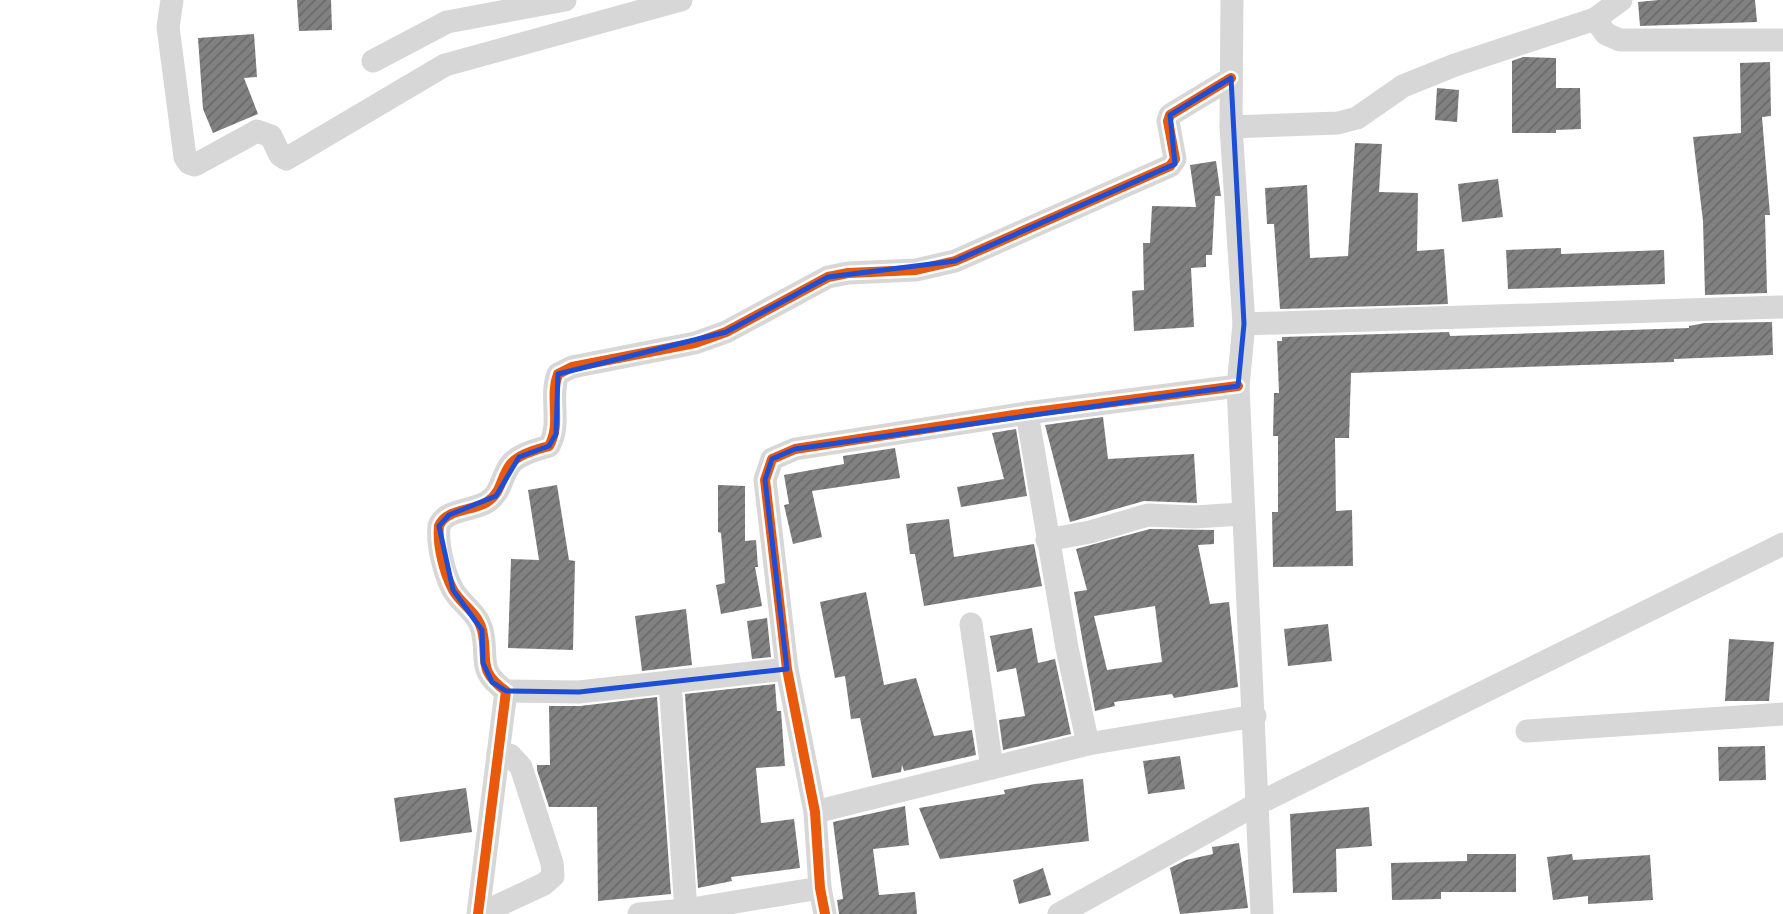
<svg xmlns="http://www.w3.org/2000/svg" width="1783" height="914" font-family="Manrope,sans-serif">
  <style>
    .building { fill: url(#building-hatch); fill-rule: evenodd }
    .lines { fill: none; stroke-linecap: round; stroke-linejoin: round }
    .minor { stroke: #d7d7d7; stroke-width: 23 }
    .cycleway-casing { stroke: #fff; stroke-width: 15 }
    .cycleway { stroke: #e8590c; stroke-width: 10 }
    .marked { fill: none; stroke: #1d4ed8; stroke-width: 5; stroke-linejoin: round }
  </style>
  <defs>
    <pattern id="building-hatch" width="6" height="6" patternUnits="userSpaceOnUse" patternTransform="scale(1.75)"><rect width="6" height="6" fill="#818181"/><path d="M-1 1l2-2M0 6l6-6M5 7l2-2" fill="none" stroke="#6a6a6a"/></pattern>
  </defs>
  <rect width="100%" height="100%" fill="#fff"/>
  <g class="building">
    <path d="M297,0H331L332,30L299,31Z"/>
    <path d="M1659,0H1755L1757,22L1640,26L1638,2Z"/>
    <path d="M254,34L257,77L244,78L258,114L213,133L203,109L198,38Z"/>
    <path d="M1523,57L1556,58V88H1580L1581,129L1556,130V133H1512V61Z"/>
    <path d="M1770,62L1771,116L1762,117L1770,215H1765L1767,293L1705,295L1703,221L1693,137L1741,133L1740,63Z"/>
    <path d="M1437,88L1459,90L1457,122L1435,120Z"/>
    <path d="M1355,143L1382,144L1379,192L1418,193L1417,251L1444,249L1448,304L1280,309L1274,224H1267L1265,188L1307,185L1310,258L1348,256Z"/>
    <path d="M1216,161L1221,196H1215L1212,255H1206V267L1191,268L1194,327L1134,331L1132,291L1144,290L1143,243H1150L1152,206L1196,207L1190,165Z"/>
    <path d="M1498,179L1503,217L1462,222L1458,184Z"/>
    <path d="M1561,248V254L1664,250L1665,284L1508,289L1506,250Z"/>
    <path d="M1772,322L1773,355L1674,359V362L1351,373L1349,438H1335L1336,511L1352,510L1353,566L1273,567L1272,512H1278V436H1273L1274,393H1279L1277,341H1282V337L1449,332L1450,336L1689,328V326L1705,323Z"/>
    <path d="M1103,417L1108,459L1194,454L1197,503L1144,501L1070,522L1045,425Z"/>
    <path d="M1016,429L1027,496L961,507L957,487L1004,479L992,433Z"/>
    <path d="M895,448L900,478L812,491L822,537L793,544L784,505L789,504L784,475L844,464L843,456Z"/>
    <path d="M557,485L569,560L575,561L573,650L508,648L511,559L539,560L528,490Z"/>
    <path d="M718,485L745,486V541L756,540L758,567H755L762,606L721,614L716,585L725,583L721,533L718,532Z"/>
    <path d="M949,519L954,557L1034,544L1042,586L924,606L915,554H910L906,524Z"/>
    <path d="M1150,529L1214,530V544L1198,545L1210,604L1229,602L1238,687L1174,698L1172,694L1114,702L1115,706L1095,711L1074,592L1087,590L1076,549ZM1155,606L1162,662L1107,670L1094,616Z"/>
    <path d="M866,592L884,685L916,678L934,736L972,730L976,755L904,771L902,765L901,772L872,778L860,718L851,719L845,676L835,678L820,602Z"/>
    <path d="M686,609L692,665L642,671L635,616Z"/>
    <path d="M767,618L771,657L752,659L747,621Z"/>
    <path d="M1328,624L1332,661L1288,666L1284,629Z"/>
    <path d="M1032,628L1038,663L1055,659L1071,734L1003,750L999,720L1025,716L1016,668L997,672L990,636Z"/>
    <path d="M1729,639L1774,642L1769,701H1725Z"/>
    <path d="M775,684L777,711H781L785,766L756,768L761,823L794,819L800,868L731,877L732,881L698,888L685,694Z"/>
    <path d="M657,697L671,894L598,901L597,807H549L537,770V765H550L549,706H580Z"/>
    <path d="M1765,746L1766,780L1719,781L1718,747Z"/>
    <path d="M1180,756L1185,789L1148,794L1143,761Z"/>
    <path d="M1083,779L1089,841L940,859L919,808L1005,794L1004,790L1035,784Z"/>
    <path d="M466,788L472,832L400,842L394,798Z"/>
    <path d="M905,806L909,845L873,849L879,895L915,892L917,914H839L837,900L843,899L833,822Z"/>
    <path d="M1369,807L1372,846L1336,849L1337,892L1293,893L1290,814Z"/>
    <path d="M1239,843L1248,908L1180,914L1170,868L1186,860L1213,854L1212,847Z"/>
    <path d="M1467,854H1516V892H1441V899L1392,900L1391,863L1467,861Z"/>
    <path d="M1572,854L1573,860L1650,855L1653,900L1588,904V896L1553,900L1547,857Z"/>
    <path d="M1043,868L1051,895L1019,904L1013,880Z"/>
  </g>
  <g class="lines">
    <g class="minor">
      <path d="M172,0L168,27L185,157L189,163L195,165L257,131L271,136L280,155L286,159L445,65L681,0"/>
      <path d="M1232,0L1231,127L1244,324L1238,386L1262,914"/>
      <path d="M1595,19L1606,34L1620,40H1783"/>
      <path d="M373,61L447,22L565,0"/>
      <path d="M1231,127L1338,123L1357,118L1403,86L1455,65L1595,19L1621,0"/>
      <path d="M1244,324L1783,307"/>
      <path d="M1027,413L1067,648L1088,744"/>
      <path d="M1047,540L1090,532L1148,515L1194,517L1242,514"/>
      <path d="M971,624L992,768"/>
      <path d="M670,682L686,910"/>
      <path d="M506,691L579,692L787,669"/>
      <path d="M1527,731L1783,714"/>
      <path d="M815,812L1088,744L1255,716"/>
      <path d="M478,914L506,691C476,670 489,659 482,630C478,613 461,604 453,590C444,573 437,545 439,526C445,509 473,511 487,502C502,492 500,479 510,465C518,454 536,450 549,446C562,423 549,398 558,374L572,367L695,343L726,332L828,277L848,273L916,270L955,261L1170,166L1175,159L1168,121L1170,115L1231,78"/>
      <path d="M480,914L544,884L553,876L552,863L521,767L510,755L498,753"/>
      <path d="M639,914L686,910L820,888"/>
      <path d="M825,914L820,888L815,812L787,669L765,480L772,459L795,449L1027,413L1238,386"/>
      <path d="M1059,914L1257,804L1783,544"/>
    </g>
    <g class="cycleway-casing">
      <g id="cycleway">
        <path d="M478,914L506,691C476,670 489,659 482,630C478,613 461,604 453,590C444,573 437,545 439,526C445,509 473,511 487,502C502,492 500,479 510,465C518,454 536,450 549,446C562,423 549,398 558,374L572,367L695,343L726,332L828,277L848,273L916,270L955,261L1170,166L1175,159L1168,121L1170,115L1231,78"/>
        <path d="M825,914L820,888L815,812L787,669L765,480L772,459L795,449L1027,413L1238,386"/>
      </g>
    </g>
    <use href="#cycleway" class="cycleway"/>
  </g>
  <path class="marked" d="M1231,78L1244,324L1238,386L795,449L772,459L765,480L787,669L579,692L506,691L492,682L483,663L482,630L453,590L439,526L449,515L496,496L519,457L549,446L556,434L558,374L726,332L828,277L955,261L1175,164L1170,115Z"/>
</svg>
